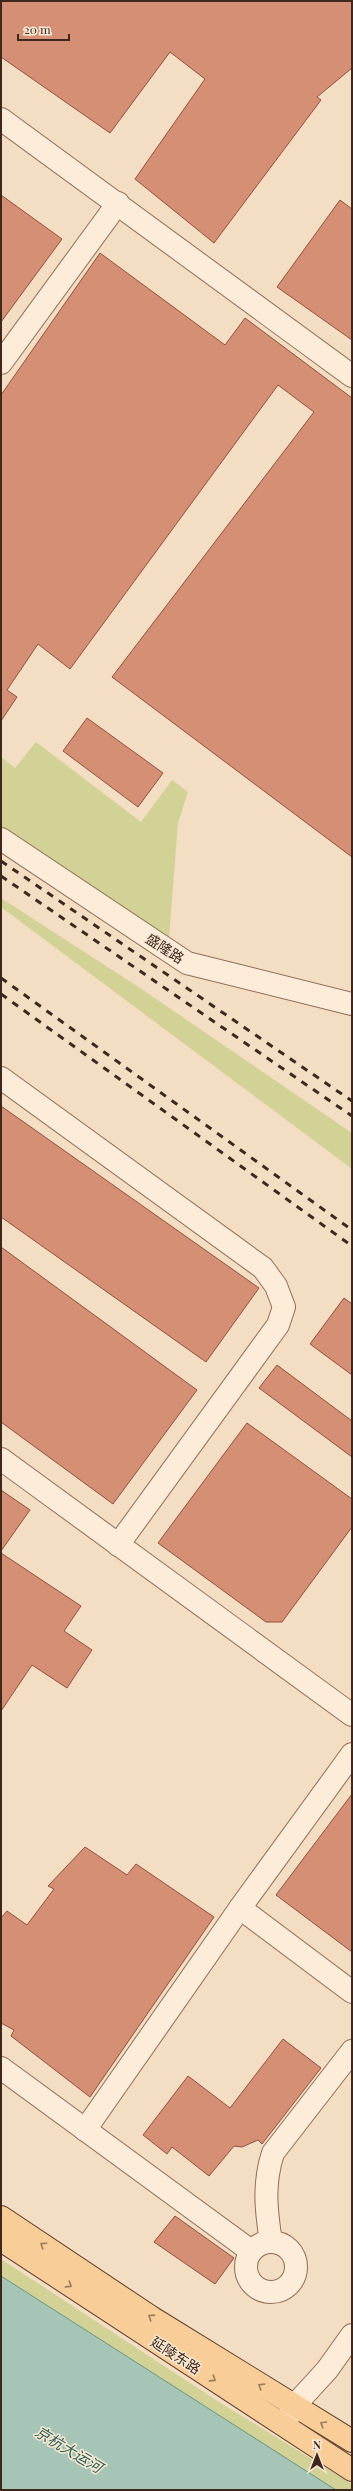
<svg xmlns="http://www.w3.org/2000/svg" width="353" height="2491" font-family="'Playfair Display','Noto Sans SC',serif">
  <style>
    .green { fill: #d2d196 }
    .water { fill: #a6c5b7; stroke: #6b9585 }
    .building { fill: #d58f75; stroke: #92503b }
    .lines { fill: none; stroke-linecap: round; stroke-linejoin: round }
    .minor-casing { stroke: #906d57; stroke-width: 24 }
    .major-casing { stroke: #5d3c2c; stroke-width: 24 }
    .minor { stroke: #fcecd8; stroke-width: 22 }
    .major { stroke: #f9cd98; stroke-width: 22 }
    .rail { stroke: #3e281d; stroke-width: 3; stroke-dasharray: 7 7; stroke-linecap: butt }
    .oneway { stroke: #9c7a5a }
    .labels { text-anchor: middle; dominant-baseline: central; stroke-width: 3; stroke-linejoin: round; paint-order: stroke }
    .street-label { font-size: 14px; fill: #3e281d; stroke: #f9e9d4 }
    .water-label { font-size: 15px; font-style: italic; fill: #2b5f54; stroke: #f9e9d4 }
  </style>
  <rect width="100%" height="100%" fill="#f3dec3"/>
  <g class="green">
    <path d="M36,742L141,822L172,780L188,792L178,823L169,938L1,827V757L15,768Z"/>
    <path d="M1,898L140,988L352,1133V1169L1,907Z"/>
    <path d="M1,2259L219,2402L352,2484V2490H323L1,2287Z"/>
  </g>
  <path class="water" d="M1,2276L336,2490H1Z"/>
  <g class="building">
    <path d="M1,1H352V68L317,97L321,100L214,243L135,179L205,79L170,52L110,133L1,57Z"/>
    <path d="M1,195L62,239L1,322Z"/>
    <path d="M340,200L352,209V340L277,287Z"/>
    <path d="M100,253L225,345L245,318L352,398V857L112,677L314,412L278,385L70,669L38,644L7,690L17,697L1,721V395Z"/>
    <path d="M87,718L163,773L138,807L63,751Z"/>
    <path d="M1,1106L259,1288L206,1362L1,1217Z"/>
    <path d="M1,1247L197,1390L113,1504L1,1422Z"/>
    <path d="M344,1298L352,1304V1375L310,1344Z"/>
    <path d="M277,1365L352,1421V1457L259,1388Z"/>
    <path d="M247,1423L352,1499V1527L282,1622H266L158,1543Z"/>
    <path d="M1,1490L30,1510L1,1551Z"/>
    <path d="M1,1553L81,1606L64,1631L92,1650L67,1688L32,1665L1,1711Z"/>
    <path d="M352,1794V1952L276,1895Z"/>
    <path d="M85,1847L127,1875L136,1864L214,1917L90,2097L11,2036L14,2030L1,2023V1918L7,1911L27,1925L54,1889L48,1886Z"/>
    <path d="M283,2039L321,2068L262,2144L258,2140L242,2147L234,2146L209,2176L172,2147L167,2154L143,2135L188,2076L230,2108Z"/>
    <path d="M175,2216L234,2258L215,2284L154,2242Z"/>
  </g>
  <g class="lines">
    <g class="minor-casing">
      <g id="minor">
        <path d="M1,119L352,376"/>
        <path d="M1,363L118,203"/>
        <path d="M1,839L187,963L352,1004"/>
        <path d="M1,1078L263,1268L276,1286L284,1307L278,1325L118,1545"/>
        <path d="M1,1459L352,1715"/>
        <path d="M352,1754L240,1908L352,1992"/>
        <path d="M1,2068L251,2251"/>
        <path d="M85,2130L240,1908"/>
        <circle cx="271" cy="2267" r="25"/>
        <path d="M271,2242C266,2210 263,2184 273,2153L352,2051"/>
        <path d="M286,2421L294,2406L327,2370L352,2335"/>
      </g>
    </g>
    <g class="major-casing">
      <g id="major">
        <path d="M1,2217L151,2317L352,2441"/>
        <path d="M1,2240L352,2470"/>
      </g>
    </g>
    <use href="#minor" class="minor"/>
    <use href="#major" class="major"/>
    <g class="rail">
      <path d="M1,861L352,1101"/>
      <path d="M1,876L352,1116"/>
      <path d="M1,978L352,1230"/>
      <path d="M1,994L352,1246"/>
    </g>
  </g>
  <defs><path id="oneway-chevron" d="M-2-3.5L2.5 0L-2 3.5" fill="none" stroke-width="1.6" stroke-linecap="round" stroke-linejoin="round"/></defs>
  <g class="oneway">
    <use href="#oneway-chevron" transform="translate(43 2245) rotate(-146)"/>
    <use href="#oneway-chevron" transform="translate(69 2285) rotate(33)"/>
    <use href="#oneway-chevron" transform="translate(151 2317) rotate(-147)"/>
    <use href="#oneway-chevron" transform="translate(213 2379) rotate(33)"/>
    <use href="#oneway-chevron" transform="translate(261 2386) rotate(-148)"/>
    <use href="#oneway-chevron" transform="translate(323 2424) rotate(-149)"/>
  </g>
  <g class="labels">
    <g class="street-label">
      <text transform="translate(165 948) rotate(33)">盛隆路</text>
      <text transform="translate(176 2355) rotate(33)">延陵东路</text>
    </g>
    <g class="water-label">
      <text transform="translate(69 2449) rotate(31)">京杭大运河</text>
    </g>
  </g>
  <rect width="353" height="2491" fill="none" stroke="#3e281d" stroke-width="4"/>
  <g transform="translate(317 2455)" stroke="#f9e9d4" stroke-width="3" paint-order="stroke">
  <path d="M0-3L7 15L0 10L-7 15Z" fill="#3e281d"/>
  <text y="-6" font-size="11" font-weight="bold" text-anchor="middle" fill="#3e281d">N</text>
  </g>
  <path d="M18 34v6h51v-6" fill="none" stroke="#3e281d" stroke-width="2"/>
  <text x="24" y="34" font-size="12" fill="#3e281d" stroke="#f9e9d4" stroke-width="3" paint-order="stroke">20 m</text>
</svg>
